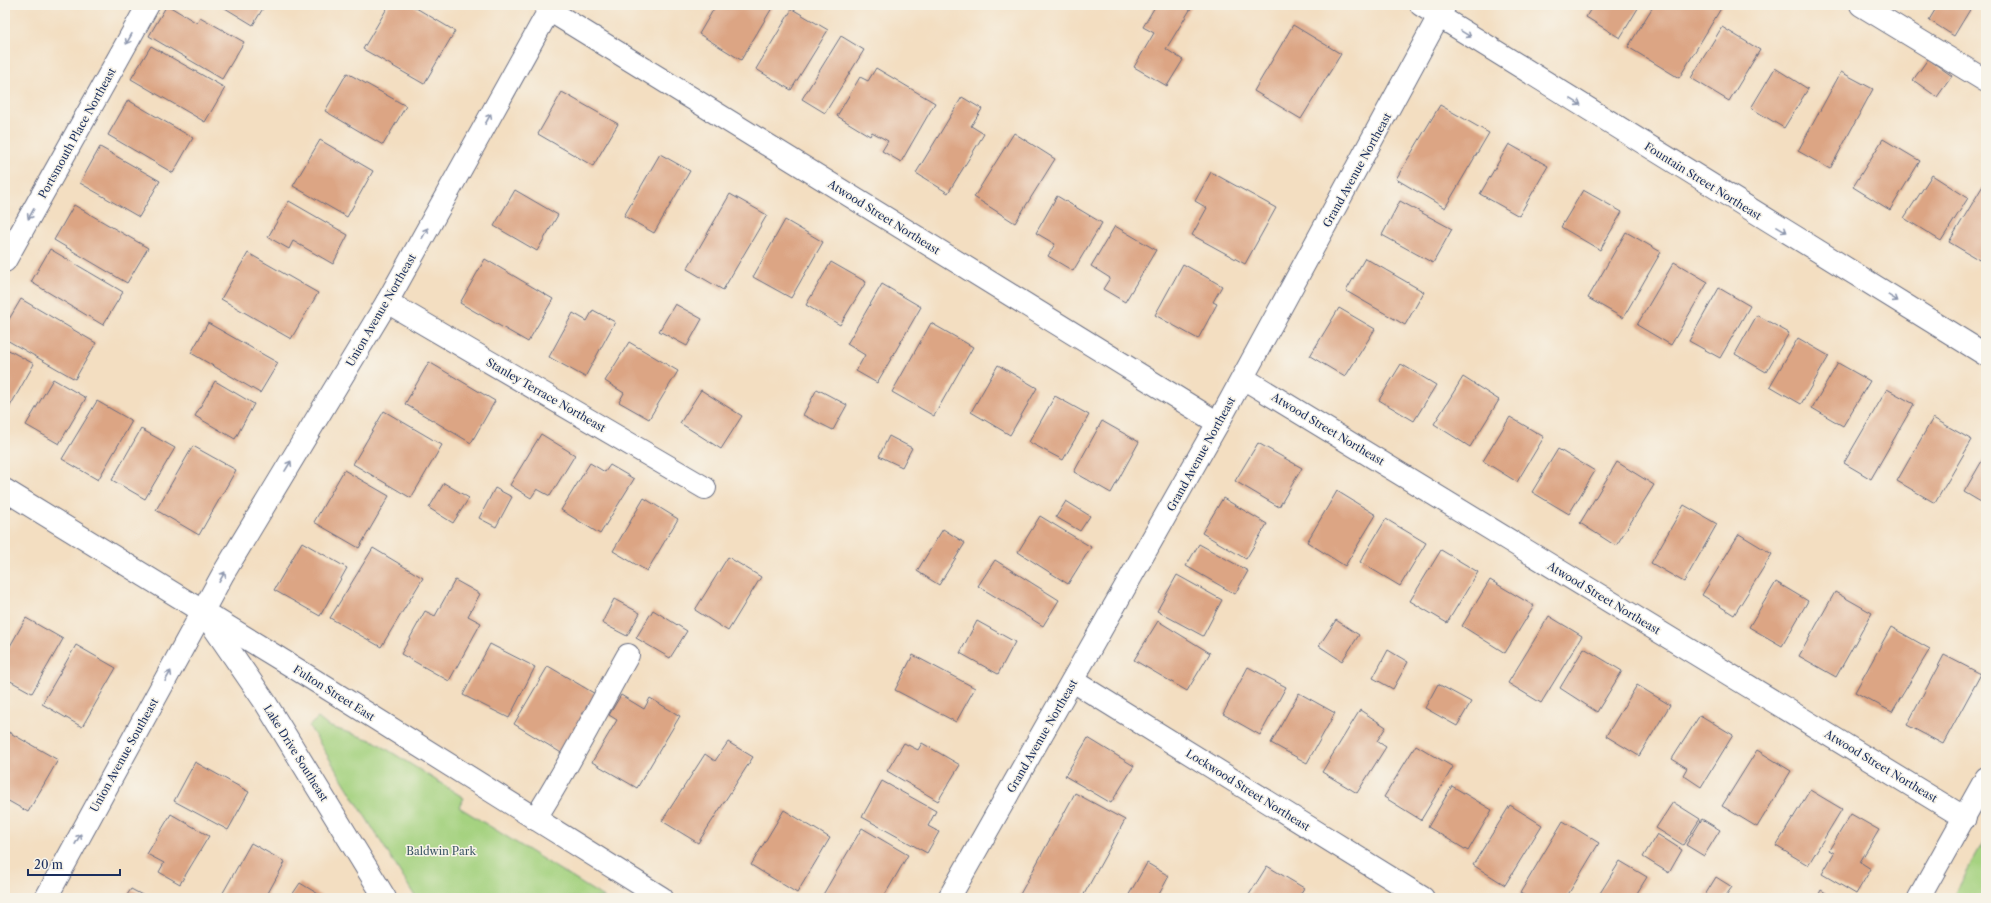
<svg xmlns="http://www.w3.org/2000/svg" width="1991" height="903" font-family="'Libre Caslon Text',serif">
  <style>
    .green { fill: #a5d280; stroke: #60806f }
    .building { fill: #dca584 }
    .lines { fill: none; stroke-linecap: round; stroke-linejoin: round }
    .minor-casing { stroke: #676c81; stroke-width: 24 }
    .major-casing { stroke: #676c81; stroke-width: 24 }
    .minor { stroke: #fff; stroke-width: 22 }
    .major { stroke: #fff; stroke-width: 22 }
    .oneway { stroke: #8d97ae }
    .labels { text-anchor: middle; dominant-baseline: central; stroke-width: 3; stroke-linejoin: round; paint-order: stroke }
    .street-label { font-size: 11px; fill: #1b2f5e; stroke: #f7f3e8 }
    .park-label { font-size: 11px; fill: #3e5866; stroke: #f7f3e8 }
  </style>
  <rect width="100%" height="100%" fill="#f7f3e8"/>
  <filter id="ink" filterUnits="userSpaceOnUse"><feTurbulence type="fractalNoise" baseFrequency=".025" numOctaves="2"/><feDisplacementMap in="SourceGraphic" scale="8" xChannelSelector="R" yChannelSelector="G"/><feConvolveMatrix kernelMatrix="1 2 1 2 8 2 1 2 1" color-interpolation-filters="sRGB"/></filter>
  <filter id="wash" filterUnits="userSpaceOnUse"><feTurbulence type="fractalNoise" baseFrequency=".012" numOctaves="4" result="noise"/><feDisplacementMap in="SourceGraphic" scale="16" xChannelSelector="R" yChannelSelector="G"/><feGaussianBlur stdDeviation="0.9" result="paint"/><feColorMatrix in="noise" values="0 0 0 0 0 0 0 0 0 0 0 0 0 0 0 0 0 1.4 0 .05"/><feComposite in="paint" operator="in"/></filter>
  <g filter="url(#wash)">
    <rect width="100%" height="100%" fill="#f3dec1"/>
    <g class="green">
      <path d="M318,718L328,726L374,741L464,798L459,807L605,898H416L309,726Z"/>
      <path d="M1986,837V898H1952Z"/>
    </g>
    <g id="blocks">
      <g class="building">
        <path d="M167,5L197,23L200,17L244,42L222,79L149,36Z"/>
        <path d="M220,5H265L253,25Z"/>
        <path d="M389,5H411L455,31L424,84L363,49Z"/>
        <path d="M716,5H767L772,8L741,60L699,34Z"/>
        <path d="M1156,5H1193L1166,49L1183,60L1167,86L1134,67L1154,33L1143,27Z"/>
        <path d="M1593,5H1640L1620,38L1586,17Z"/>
        <path d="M1654,5H1723L1679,78L1628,47Z"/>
        <path d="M1938,5H1966L1971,8L1954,36L1929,20Z"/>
        <path d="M792,9L828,30L791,90L756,69Z"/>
        <path d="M1293,25L1341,54L1301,119L1254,91Z"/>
        <path d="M1722,27L1760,50L1729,101L1691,78Z"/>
        <path d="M841,36L864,50L825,113L802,99Z"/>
        <path d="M151,46L225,88L205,122L131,79Z"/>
        <path d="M1928,59L1952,76L1937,97L1913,80Z"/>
        <path d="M876,68L935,103L901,162L882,151L888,141L872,132L870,136L837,116L860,77L868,81Z"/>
        <path d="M1775,68L1808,89L1784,128L1751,108Z"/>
        <path d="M1841,72L1873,89L1830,169L1798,151Z"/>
        <path d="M347,73L406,106L383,145L325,111Z"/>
        <path d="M562,92L618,124L593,166L538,134Z"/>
        <path d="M962,97L982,109L971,126L984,134L948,193L916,173Z"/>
        <path d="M128,100L193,138L173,173L108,135Z"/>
        <path d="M1440,105L1489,133L1445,208L1396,179Z"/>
        <path d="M1014,133L1055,159L1015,223L974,197Z"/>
        <path d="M1883,139L1920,161L1890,210L1853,187Z"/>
        <path d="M320,140L373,171L347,217L293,186Z"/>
        <path d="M1509,144L1548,166L1519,216L1480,194Z"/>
        <path d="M100,147L160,181L139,217L80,183Z"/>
        <path d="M660,154L690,171L654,233L624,216Z"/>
        <path d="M1211,172L1276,208L1245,264L1192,235L1207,208L1195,201Z"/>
        <path d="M1932,175L1968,198L1941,241L1904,218Z"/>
        <path d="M1984,184L1986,186V264L1949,242Z"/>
        <path d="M515,190L558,215L537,251L494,226Z"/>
        <path d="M1583,190L1622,212L1600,250L1561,227Z"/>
        <path d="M730,194L767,215L723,290L687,269Z"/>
        <path d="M1057,196L1102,223L1073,271L1048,256L1055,244L1036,233Z"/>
        <path d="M289,201L348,235L333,264L293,241L289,249L268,237Z"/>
        <path d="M1400,201L1452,229L1433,263L1382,235Z"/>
        <path d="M74,205L148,248L127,283L54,240Z"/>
        <path d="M785,220L823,242L791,298L753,277Z"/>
        <path d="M1115,226L1156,250L1125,302L1103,289L1110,278L1091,266Z"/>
        <path d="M1626,232L1661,252L1623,318L1588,298Z"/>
        <path d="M50,249L123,292L103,325L31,282Z"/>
        <path d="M248,253L318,293L291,339L221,299Z"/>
        <path d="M1365,258L1424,292L1405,325L1346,291Z"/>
        <path d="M485,259L553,299L528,342L460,303Z"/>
        <path d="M831,262L866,282L840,325L806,305Z"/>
        <path d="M1674,262L1708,282L1671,345L1637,325Z"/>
        <path d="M1183,264L1222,286L1213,302L1217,304L1198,339L1155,315Z"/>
        <path d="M882,284L921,307L877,383L856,371L865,355L847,344Z"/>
        <path d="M1719,288L1750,306L1720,358L1689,341Z"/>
        <path d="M21,299L96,343L75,379L5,339V326Z"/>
        <path d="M675,304L702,319L687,346L659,331Z"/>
        <path d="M1339,308L1375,329L1345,377L1310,356Z"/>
        <path d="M593,310L615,322L585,377L549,357L573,313L587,321Z"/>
        <path d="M1757,315L1789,333L1766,372L1735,354Z"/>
        <path d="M208,323L278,363L260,393L191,353Z"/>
        <path d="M931,323L973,347L934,416L892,392Z"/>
        <path d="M1798,338L1829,356L1801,404L1770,386Z"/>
        <path d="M629,342L678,371L649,419L619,402L624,393L605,381Z"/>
        <path d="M5,348L34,364L5,415Z"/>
        <path d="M429,362L495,401L471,443L405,404Z"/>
        <path d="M1838,363L1870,381L1843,426L1812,408Z"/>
        <path d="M1401,364L1436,385L1414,421L1379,400Z"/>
        <path d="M998,365L1037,388L1010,435L971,412Z"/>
        <path d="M1463,377L1499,400L1470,447L1434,424Z"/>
        <path d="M53,379L86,398L59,444L26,425Z"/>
        <path d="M215,381L254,404L235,439L195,416Z"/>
        <path d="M817,389L847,405L833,430L803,415Z"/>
        <path d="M1887,389L1914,404L1871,479L1844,463Z"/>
        <path d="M701,390L742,416L721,449L680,423Z"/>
        <path d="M1055,396L1089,415L1063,460L1029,442Z"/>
        <path d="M97,401L132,421L98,480L62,459Z"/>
        <path d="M384,411L442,445L411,498L353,464Z"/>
        <path d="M1510,417L1544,437L1517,482L1483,461Z"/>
        <path d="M1933,418L1972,440L1935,503L1897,481Z"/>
        <path d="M1102,421L1139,442L1111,493L1074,472Z"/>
        <path d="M141,429L175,448L145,499L112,480Z"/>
        <path d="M541,434L575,455L550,496L537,489L531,498L510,485Z"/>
        <path d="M889,436L912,448L902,467L879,456Z"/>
        <path d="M1258,443L1302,468L1279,507L1235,481Z"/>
        <path d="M193,446L236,470L199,535L156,510Z"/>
        <path d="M1558,449L1595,471L1569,514L1532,492Z"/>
        <path d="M1986,454V505L1964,492Z"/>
        <path d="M1617,462L1654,485L1616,546L1580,523Z"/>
        <path d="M590,463L605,472L610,465L634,479L600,534L561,510Z"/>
        <path d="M344,470L389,496L359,548L314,522Z"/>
        <path d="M444,483L469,498L453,523L429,508Z"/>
        <path d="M495,488L512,497L496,527L479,518Z"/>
        <path d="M1337,491L1376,515L1345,566L1307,542Z"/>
        <path d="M644,498L678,519L647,571L613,551Z"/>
        <path d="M1223,498L1267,524L1246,559L1202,533Z"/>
        <path d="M1066,501L1090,516L1080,531L1056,517Z"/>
        <path d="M1684,505L1717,524L1684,582L1651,563Z"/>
        <path d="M1040,516L1091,547L1068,584L1018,552Z"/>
        <path d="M1386,519L1426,543L1400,586L1360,562Z"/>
        <path d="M943,529L965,543L939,585L917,571Z"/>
        <path d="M1739,534L1772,554L1734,615L1702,595Z"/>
        <path d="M302,542L347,568L320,616L274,590Z"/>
        <path d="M1199,544L1248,571L1235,594L1186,566Z"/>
        <path d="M373,548L423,578L381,647L330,618Z"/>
        <path d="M1441,550L1478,572L1447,623L1410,601Z"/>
        <path d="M728,557L761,577L728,631L695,610Z"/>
        <path d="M995,560L1059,600L1043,626L978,586Z"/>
        <path d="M1177,575L1222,600L1203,636L1157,611Z"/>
        <path d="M455,580L480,594L468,616L481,623L449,681L401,654L425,611L435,616Z"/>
        <path d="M1490,580L1534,606L1505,653L1462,626Z"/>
        <path d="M1776,582L1808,601L1782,646L1749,627Z"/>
        <path d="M1835,592L1872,613L1836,677L1799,656Z"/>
        <path d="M614,599L640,613L627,636L602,623Z"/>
        <path d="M653,610L687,631L670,658L636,638Z"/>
        <path d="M1549,616L1582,636L1541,703L1508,683Z"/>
        <path d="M26,618L63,639L32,693L5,678V655Z"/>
        <path d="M1336,620L1359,635L1342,661L1319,646Z"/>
        <path d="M977,621L1015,642L998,674L960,653Z"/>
        <path d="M1158,621L1210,653L1187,691L1134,660Z"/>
        <path d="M1891,627L1930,649L1892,712L1855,692Z"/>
        <path d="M490,644L535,667L509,718L463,695Z"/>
        <path d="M76,645L116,668L82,727L42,704Z"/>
        <path d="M1584,648L1622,671L1597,712L1560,688Z"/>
        <path d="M1388,650L1408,662L1393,689L1373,678Z"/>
        <path d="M913,655L975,688L956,722L895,690Z"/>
        <path d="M1944,655L1981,674L1943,744L1907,725Z"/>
        <path d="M548,666L597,695L563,754L514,724Z"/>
        <path d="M1248,667L1286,687L1260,735L1223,714Z"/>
        <path d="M1438,684L1471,702L1457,726L1425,708Z"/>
        <path d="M1637,685L1670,705L1639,756L1606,736Z"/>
        <path d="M1299,693L1335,713L1307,763L1271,743Z"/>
        <path d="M621,695L644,709L650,698L680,716L637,788L592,762L617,720L609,715Z"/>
        <path d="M1360,710L1386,727L1377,741L1386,747L1357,793L1322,772Z"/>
        <path d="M1700,715L1733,735L1701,787L1683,775L1687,768L1672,759Z"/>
        <path d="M5,730L58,760L28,812L5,799Z"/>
        <path d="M1088,738L1134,766L1111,803L1065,776Z"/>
        <path d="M728,742L753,757L698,843L662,821L705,754L715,761Z"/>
        <path d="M904,743L918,750L922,743L960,765L938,801L887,771Z"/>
        <path d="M1416,745L1453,767L1421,820L1384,797Z"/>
        <path d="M1757,750L1791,771L1757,827L1722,806Z"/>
        <path d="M195,762L249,792L228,830L174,801Z"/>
        <path d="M882,781L936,811L928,826L939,832L927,853L862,817Z"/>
        <path d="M1452,786L1492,810L1468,851L1428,827Z"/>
        <path d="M1810,790L1842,809L1808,865L1776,846Z"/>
        <path d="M1075,793L1125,820L1082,898H1018Z"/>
        <path d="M1673,802L1700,819L1683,845L1656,828Z"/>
        <path d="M1510,805L1542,825L1505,885L1473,865Z"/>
        <path d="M784,810L830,838L797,893L751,865Z"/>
        <path d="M171,814L209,836L180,884L159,872L164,863L147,854Z"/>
        <path d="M1851,814L1879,830L1860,862L1871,869L1856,894L1822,874L1834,853L1829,850Z"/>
        <path d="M1702,819L1720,830L1704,856L1686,845Z"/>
        <path d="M1563,821L1599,843L1566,898H1529L1520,893Z"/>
        <path d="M862,828L908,855L883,898H821Z"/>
        <path d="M1657,834L1682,850L1669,873L1643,857Z"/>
        <path d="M251,843L285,862L267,895L272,898H220Z"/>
        <path d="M1620,861L1647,877L1634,898H1597Z"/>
        <path d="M1147,863L1169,876L1157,898H1127Z"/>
        <path d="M1267,866L1304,888L1298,898H1247Z"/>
        <path d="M1716,877L1732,887L1724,898H1709L1705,895Z"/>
        <path d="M300,883L325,898H290Z"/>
        <path d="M131,889L148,898H125Z"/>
        <path d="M1821,890L1834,898H1817Z"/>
      </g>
    </g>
  </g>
  <g filter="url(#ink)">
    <use href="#blocks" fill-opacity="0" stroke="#676c81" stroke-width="1"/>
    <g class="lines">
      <g class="minor-casing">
        <g id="minor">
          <path d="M1421,5L1986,355"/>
          <path d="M1861,5L1986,81"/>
          <path d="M549,10L1218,423"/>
          <path d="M5,261L148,5"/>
          <path d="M387,302L705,488"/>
          <path d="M1243,378L1965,818"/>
          <path d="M1073,681L1423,898"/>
          <path d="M535,819C569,766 597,710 628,655"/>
          <path d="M46,898L223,574L387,302L552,5"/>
          <path d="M949,898L1218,423L1445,5"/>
          <path d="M1919,898L1986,778"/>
        </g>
      </g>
      <g class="major-casing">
        <g id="major">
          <path d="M5,490L290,665L662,898"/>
          <path d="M208,619L265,702L385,898"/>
        </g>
      </g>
      <use href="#minor" class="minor"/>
      <use href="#major" class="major"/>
    </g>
    <defs><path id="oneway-shaft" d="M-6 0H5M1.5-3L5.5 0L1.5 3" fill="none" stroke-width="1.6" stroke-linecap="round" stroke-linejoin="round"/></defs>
    <g class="oneway">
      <use href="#oneway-shaft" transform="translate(1466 34) rotate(32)"/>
      <use href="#oneway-shaft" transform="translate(129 39) rotate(119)"/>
      <use href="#oneway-shaft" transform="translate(1576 102) rotate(32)"/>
      <use href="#oneway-shaft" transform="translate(488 119) rotate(-61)"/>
      <use href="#oneway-shaft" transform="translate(31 214) rotate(119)"/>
      <use href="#oneway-shaft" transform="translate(1782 229) rotate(32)"/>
      <use href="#oneway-shaft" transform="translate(425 233) rotate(-61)"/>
      <use href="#oneway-shaft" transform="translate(1893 298) rotate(32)"/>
      <use href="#oneway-shaft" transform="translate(288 466) rotate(-59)"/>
      <use href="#oneway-shaft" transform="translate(222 577) rotate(-61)"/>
      <use href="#oneway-shaft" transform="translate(168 676) rotate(-61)"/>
      <use href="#oneway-shaft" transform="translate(78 839) rotate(-61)"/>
    </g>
  </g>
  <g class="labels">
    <g class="street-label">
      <text transform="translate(77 133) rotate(-61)">Portsmouth Place Northeast</text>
      <text transform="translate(1357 170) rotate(-61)">Grand Avenue Northeast</text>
      <text transform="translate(1703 181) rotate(32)">Fountain Street Northeast</text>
      <text transform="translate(884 217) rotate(32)">Atwood Street Northeast</text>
      <text transform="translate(381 310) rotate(-60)">Union Avenue Northeast</text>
      <text transform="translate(546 395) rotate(30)">Stanley Terrace Northeast</text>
      <text transform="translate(1328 429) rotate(31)">Atwood Street Northeast</text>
      <text transform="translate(1201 454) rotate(-61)">Grand Avenue Northeast</text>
      <text transform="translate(1604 598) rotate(31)">Atwood Street Northeast</text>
      <text transform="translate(334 693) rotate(32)">Fulton Street East</text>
      <text transform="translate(1042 736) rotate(-60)">Grand Avenue Northeast</text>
      <text transform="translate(296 753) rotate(58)">Lake Drive Southeast</text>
      <text transform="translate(124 755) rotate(-61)">Union Avenue Southeast</text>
      <text transform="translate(1881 766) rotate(31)">Atwood Street Northeast</text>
      <text transform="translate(1248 790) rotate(32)">Lockwood Street Northeast</text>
    </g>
    <g class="park-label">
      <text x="441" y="851">Baldwin Park</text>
    </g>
  </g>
  <rect width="1991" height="903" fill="none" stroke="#f7f3e8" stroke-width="20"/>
  <path d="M28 869v6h92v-6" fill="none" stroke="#1b2f5e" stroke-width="2"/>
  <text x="34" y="869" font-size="12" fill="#1b2f5e" stroke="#f7f3e8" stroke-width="3" paint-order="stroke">20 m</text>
</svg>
